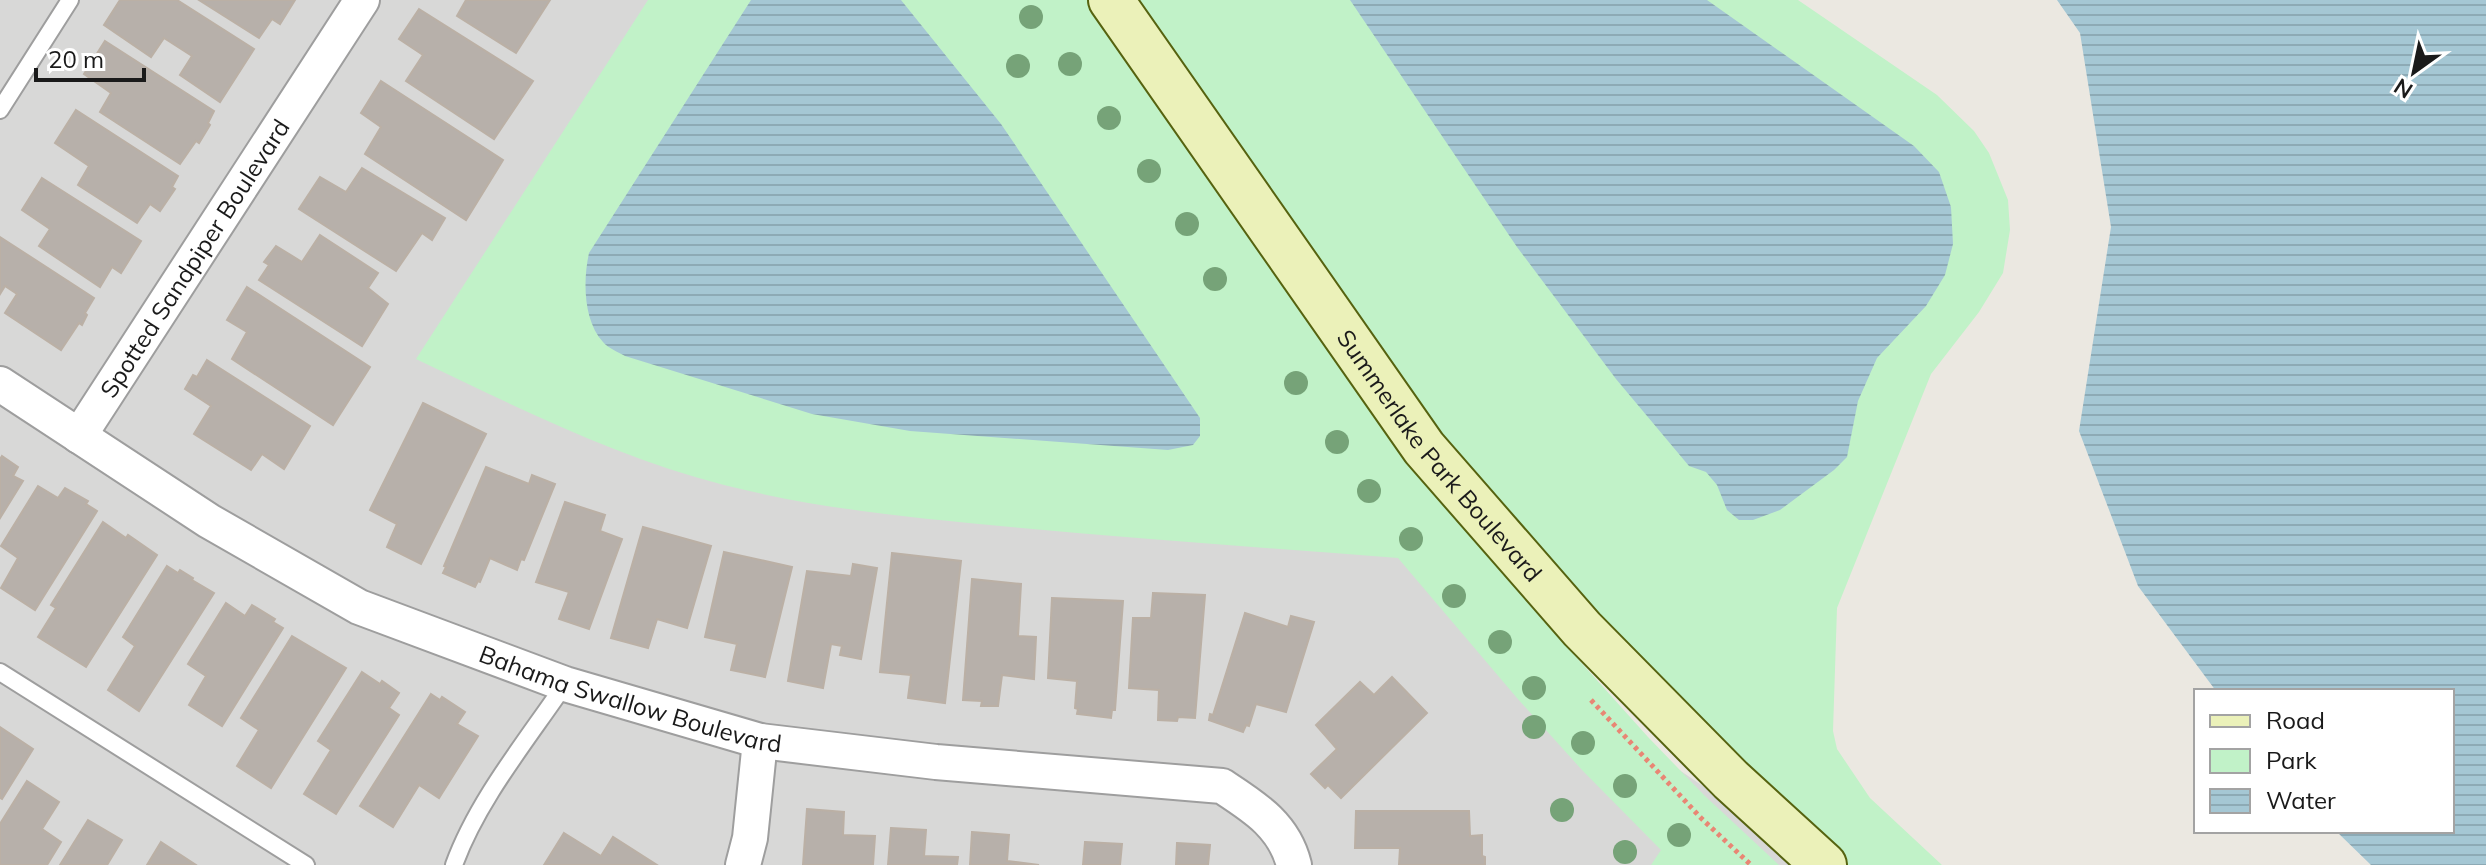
<svg xmlns="http://www.w3.org/2000/svg" width="2486" height="865" font-family="Mulish,sans-serif">
  <style>
    .residential { fill: #d8d8d7 }
    .park { fill: #c1f2c8 }
    .water { fill: url(#water-rules) }
    .building { fill: #b7b0aa; stroke: #bbb0a5; stroke-width: 2 }
    .lines { fill: none; stroke-linecap: round; stroke-linejoin: round }
    .lane-casing { stroke: #9e9e9e; stroke-width: 20 }
    .street-casing { stroke: #9e9e9e; stroke-width: 38 }
    .secondary-casing { stroke: #566310; stroke-width: 48 }
    .path { stroke: #e98674; stroke-width: 5; stroke-dasharray: 4 4; stroke-linecap: butt }
    .lane { stroke: #fff; stroke-width: 16 }
    .street { stroke: #fff; stroke-width: 34 }
    .secondary { stroke: #ebf1b9; stroke-width: 44 }
    .tree { fill: #76a378 }
    .labels { text-anchor: middle; dominant-baseline: central; stroke-width: 7; stroke-linejoin: round; paint-order: stroke }
    .street-label { font-size: 24px; fill: #1a1a1a; stroke: #fff }
  </style>
  <defs>
    <pattern id="water-rules" width="6" height="5" patternUnits="userSpaceOnUse" patternTransform="scale(2)"><rect width="6" height="5" fill="#a5c7d4"/><path d="M0 2.5h6" fill="none" stroke="#8daab5"/></pattern>
  </defs>
  <rect width="100%" height="100%" fill="#ebe8e1"/>
  <path class="residential" d="M0,0H1052L1617,728L1820,865H0Z"/>
  <g class="park">
    <path d="M648,0H1088L1142,72L1215,177L1327,350L1477,540L1533,609L1648,737L1705,796L1779,865H1651L1661,850L1582,770L1517,698L1398,558C1269,548 1140,539 1011,527C915,518 818,509 724,485C616,457 516,407 416,359Z"/>
    <path d="M1111,0H1798L1937,95L1974,131L1989,153L2008,200L2010,230L2003,273L1979,312L1931,374L1837,608L1833,731L1837,749L1870,798L1942,865H1824L1582,629Z"/>
  </g>
  <g class="water">
    <path d="M751,0H901L1001,124L1200,418V436L1193,445L1168,450L910,431L812,414L625,356C618,352 608,348 603,342C583,320 583,280 589,253Z"/>
    <path d="M1350,0H1707L1914,146L1939,172L1951,207L1953,244L1945,275L1926,306L1877,358L1858,401L1847,457L1834,470L1780,510L1753,520H1739L1727,510L1717,485L1706,472L1689,466L1616,379L1517,247Z"/>
    <path d="M2057,0H2486V865H2371L2336,831H2452V691H2216L2138,586L2079,431L2111,227L2080,33Z"/>
  </g>
  <g class="building">
    <path d="M120,0H177L254,49L220,102L180,75L192,56L164,38L151,57L104,25Z"/>
    <path d="M199,0H295L280,24L272,19L259,38Z"/>
    <path d="M466,0H550L516,53L457,16Z"/>
    <path d="M419,9L533,81L494,139L406,81L423,55L399,39Z"/>
    <path d="M105,41L214,111L208,123L210,125L199,143L196,141L180,164L100,112L111,93L84,74Z"/>
    <path d="M381,81L503,160L466,220L365,154L381,127L361,113Z"/>
    <path d="M76,110L178,176L172,187L175,189L160,211L150,204L137,223L78,185L89,166L55,143Z"/>
    <path d="M362,168L445,218L432,240L422,233L396,271L299,209L320,177L346,192Z"/>
    <path d="M42,178L141,241L121,273L112,267L100,287L39,246L50,229L22,210Z"/>
    <path d="M320,235L378,273L368,288L388,304L362,346L259,280L269,265L264,262L276,246L302,262Z"/>
    <path d="M0,237L94,298L85,313L87,315L82,325L79,323L61,350L5,313L17,294L5,286L0,294Z"/>
    <path d="M247,287L370,367L333,425L232,359L247,332L227,320Z"/>
    <path d="M207,360L310,426L284,469L262,454L251,470L194,434L211,406L185,389L193,375L197,377Z"/>
    <path d="M423,403L486,434L421,564L387,547L397,524L370,510Z"/>
    <path d="M2,456L18,467L13,476L23,481L0,518V459Z"/>
    <path d="M486,467L529,484L532,475L555,484L524,560L521,559L517,570L490,558L480,582L478,581L475,587L443,573L446,567L444,566Z"/>
    <path d="M38,486L58,498L65,488L88,501L86,504L97,511L35,610L1,588L18,558L1,546Z"/>
    <path d="M565,502L605,515L600,531L622,539L589,629L559,619L569,592L536,582Z"/>
    <path d="M103,522L126,538L128,535L157,555L86,667L38,637L56,608L51,605Z"/>
    <path d="M643,527L711,546L687,628L657,619L648,648L611,638Z"/>
    <path d="M724,552L792,567L765,677L731,670L737,644L705,637Z"/>
    <path d="M892,553L961,561L945,703L908,698L911,675L880,672Z"/>
    <path d="M853,564L877,568L861,659L840,655L842,646L831,644L823,688L788,681L807,571L851,576Z"/>
    <path d="M167,566L178,573L180,570L193,578L192,580L214,593L139,711L108,690L135,646L123,637Z"/>
    <path d="M972,579L1021,584L1018,636L1036,637L1034,679L1002,675L998,706H981L982,701L963,700Z"/>
    <path d="M1153,593L1205,595L1195,718L1178,717L1177,721L1158,720L1159,690L1129,688L1133,618H1151Z"/>
    <path d="M1052,598L1123,601L1115,710H1112L1111,718L1077,714L1078,709L1075,708L1077,681L1048,678Z"/>
    <path d="M226,603L245,616L252,605L275,619L273,622L283,628L222,726L189,705L206,676L188,664Z"/>
    <path d="M1245,613L1288,627L1291,616L1314,622L1286,712L1256,704L1249,726L1246,725L1243,732L1209,720L1210,714L1213,715Z"/>
    <path d="M292,636L346,668L271,788L237,766L259,730L241,718Z"/>
    <path d="M362,672L380,684L382,681L399,693L389,708L399,715L336,814L304,794L331,750L318,741Z"/>
    <path d="M1392,677L1427,713L1341,798L1328,785L1325,788L1311,774L1337,749L1316,725L1360,682L1374,695Z"/>
    <path d="M431,694L440,700L442,697L465,712L457,724L478,736L439,798L419,785L393,827L360,806Z"/>
    <path d="M0,727L33,749L2,799L0,798Z"/>
    <path d="M27,781L59,802L42,829L61,842L47,865H0V824Z"/>
    <path d="M807,809L844,812L843,835L875,836L873,865H803Z"/>
    <path d="M1356,811H1469L1470,836L1482,835V856L1485,857V865H1399L1400,848H1355Z"/>
    <path d="M88,820L122,840L107,865H60Z"/>
    <path d="M891,828L926,830L924,856L958,857L957,865H888Z"/>
    <path d="M972,832L1009,835L1007,861L1039,865H970Z"/>
    <path d="M564,833L601,856L613,837L657,865H544Z"/>
    <path d="M161,842L196,865H147Z"/>
    <path d="M1085,842L1122,844L1120,865H1083Z"/>
    <path d="M1177,843L1210,845L1208,865H1176Z"/>
  </g>
  <g class="lines">
    <g class="lane-casing">
      <g id="lane">
        <path d="M0,110L70,0"/>
        <path d="M0,672L306,865"/>
        <path d="M454,865C477,801 527,740 565,684"/>
      </g>
    </g>
    <g class="street-casing">
      <g id="street">
        <path id="s1" d="M0,384L209,521L359,607L565,684L760,741L936,762L1222,786C1254,807 1284,825 1294,865"/>
        <path id="s2" d="M79,436L362,0"/>
        <path d="M743,865L750,838L760,741"/>
      </g>
    </g>
    <g class="secondary-casing">
      <g id="secondary">
        <path id="s3" d="M1111,0L1424,448L1582,629L1731,780L1824,865"/>
      </g>
    </g>
    <path class="path" d="M1591,700L1701,818L1751,865"/>
    <use href="#lane" class="lane"/>
    <use href="#street" class="street"/>
    <use href="#secondary" class="secondary"/>
  </g>
  <g class="tree">
    <circle cx="1031" cy="17" r="12"/>
    <circle cx="1070" cy="64" r="12"/>
    <circle cx="1018" cy="66" r="12"/>
    <circle cx="1109" cy="118" r="12"/>
    <circle cx="1149" cy="171" r="12"/>
    <circle cx="1187" cy="224" r="12"/>
    <circle cx="1215" cy="279" r="12"/>
    <circle cx="1296" cy="383" r="12"/>
    <circle cx="1337" cy="442" r="12"/>
    <circle cx="1369" cy="491" r="12"/>
    <circle cx="1411" cy="539" r="12"/>
    <circle cx="1454" cy="596" r="12"/>
    <circle cx="1500" cy="642" r="12"/>
    <circle cx="1534" cy="688" r="12"/>
    <circle cx="1534" cy="727" r="12"/>
    <circle cx="1583" cy="743" r="12"/>
    <circle cx="1625" cy="786" r="12"/>
    <circle cx="1562" cy="810" r="12"/>
    <circle cx="1679" cy="835" r="12"/>
    <circle cx="1625" cy="852" r="12"/>
  </g>
  <g class="labels">
    <g class="street-label">
      <text stroke="none"><textPath href="#s2" startOffset="212">Spotted Sandpiper Boulevard</textPath></text>
      <text stroke="none"><textPath href="#s3" startOffset="562">Summerlake Park Boulevard</textPath></text>
      <text stroke="none"><textPath href="#s1" startOffset="710">Bahama Swallow Boulevard</textPath></text>
    </g>
  </g>
  <rect x="2194" y="689" width="260" height="144" fill="#ffffff" stroke="#a3a3a3" stroke-width="2"/>
  <rect x="2210" y="715" width="40" height="12" fill="#ebf1b9" stroke="#a3a3a3" stroke-width="2"/>
  <text x="2266" y="729" font-size="24" fill="#1a1a1a">Road</text>
  <rect x="2210" y="749" width="40" height="24" fill="#c1f2c8" stroke="#a3a3a3" stroke-width="2"/>
  <text x="2266" y="769" font-size="24" fill="#1a1a1a">Park</text>
  <rect x="2210" y="789" width="40" height="24" fill="url(#water-rules)" stroke="#a3a3a3" stroke-width="2"/>
  <text x="2266" y="809" font-size="24" fill="#1a1a1a">Water</text>
  <g transform="translate(2414 72) rotate(213)" stroke="#ffffff" stroke-width="6" paint-order="stroke">
  <path d="M0-6L14 30L0 20L-14 30Z" fill="#1a1a1a"/>
  <text y="-12" font-size="22" font-weight="bold" text-anchor="middle" fill="#1a1a1a">N</text>
  </g>
  <path d="M36 68v12h108v-12" fill="none" stroke="#1a1a1a" stroke-width="4"/>
  <text x="48" y="68" font-size="24" fill="#1a1a1a" stroke="#ffffff" stroke-width="6" paint-order="stroke">20 m</text>
</svg>
